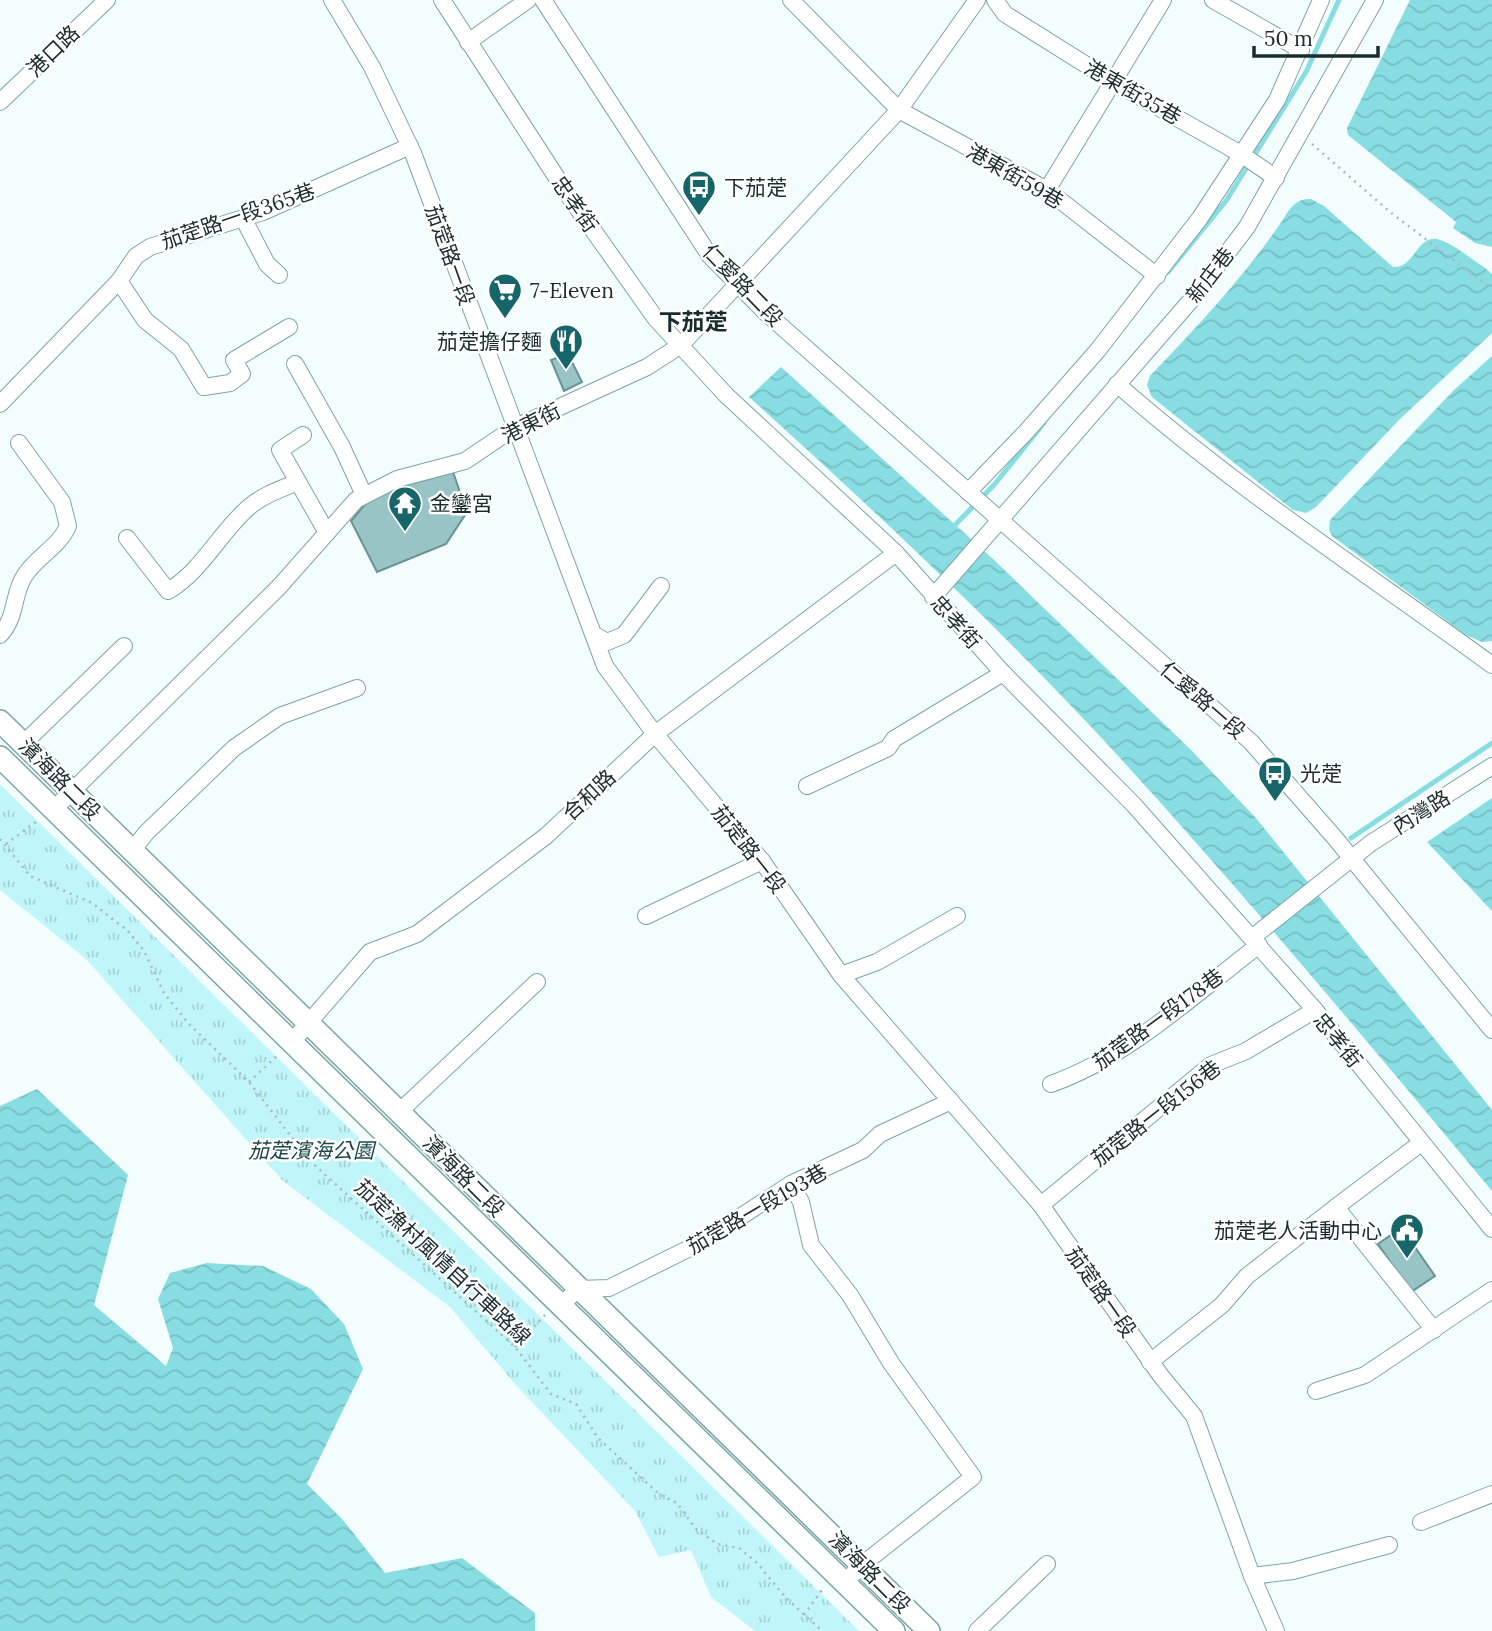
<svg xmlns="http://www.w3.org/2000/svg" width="1492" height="1631" font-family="Lora,'Noto Sans TC',serif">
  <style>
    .park { fill: url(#park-tufts) }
    .water { fill: url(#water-waves) }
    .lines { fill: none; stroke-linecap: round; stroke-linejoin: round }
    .stream { stroke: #88dde2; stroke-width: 5 }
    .building { fill: #98c4c6; stroke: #689295; stroke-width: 2 }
    .minor-casing { stroke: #7ba5a8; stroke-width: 18 }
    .major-casing { stroke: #7ba5a8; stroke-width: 24 }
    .path { stroke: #acb8b8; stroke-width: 2.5; stroke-dasharray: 2 5; stroke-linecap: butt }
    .minor { stroke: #fff; stroke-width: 16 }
    .major { stroke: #fff; stroke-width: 21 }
    .labels { text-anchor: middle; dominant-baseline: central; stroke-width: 5; stroke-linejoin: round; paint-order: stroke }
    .street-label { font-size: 21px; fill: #1b2c2d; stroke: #fff }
    .poi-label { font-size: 21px; fill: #1b2c2d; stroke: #fff; text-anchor: start }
    .park-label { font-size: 21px; font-style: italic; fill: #1e4648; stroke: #fff }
    .neighbourhood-label { font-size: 23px; font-weight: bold; fill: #1b2c2d; stroke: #fff }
  </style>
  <defs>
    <pattern id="park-tufts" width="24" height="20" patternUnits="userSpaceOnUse" patternTransform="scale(1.75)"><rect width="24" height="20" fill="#c0f6f9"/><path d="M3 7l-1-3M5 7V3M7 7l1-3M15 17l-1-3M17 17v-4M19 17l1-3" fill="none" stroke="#a4d3d6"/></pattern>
    <pattern id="water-waves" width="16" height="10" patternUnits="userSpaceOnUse" patternTransform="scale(1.75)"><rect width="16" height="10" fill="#88dde2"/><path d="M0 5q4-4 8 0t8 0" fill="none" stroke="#75bec2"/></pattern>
  </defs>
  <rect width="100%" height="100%" fill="#f4fdfd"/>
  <path class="park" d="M0,784L859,1631H755L711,1597L691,1550L659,1557L635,1511L515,1384L450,1307L282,1180L86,959L0,890Z"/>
  <g class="water">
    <path d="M1410,0H1492V247L1475,243L1453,228L1456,222L1348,135L1347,128Z"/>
    <path d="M1311,199L1324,206L1393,267C1414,269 1417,235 1437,239C1453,243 1471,259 1485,268L1492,274V333L1400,419L1316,507L1306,513L1293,510L1152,397L1147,385L1150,376C1196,328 1242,279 1280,224C1288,212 1294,198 1311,199Z"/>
    <path d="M1492,356V641L1482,642L1466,635L1332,536L1329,530L1330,520L1454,390Z"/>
    <path d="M781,367L993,559L1189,748L1255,817L1492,1110V1191C1367,1041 1242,891 1110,747C996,624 873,509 749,397Z"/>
    <path d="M1492,798V911L1427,842Z"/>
    <path d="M37,1089L128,1175L94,1305L166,1366L173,1348L158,1299L170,1273L207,1263L263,1266L311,1289L344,1324L363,1369L307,1484L343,1520L385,1573L462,1558L535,1613V1631H0V1106Z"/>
  </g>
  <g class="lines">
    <g class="stream">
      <path d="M1168,272L1226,201L1306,72L1339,0"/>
      <path d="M956,524L994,485L1044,423"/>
      <path d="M1351,838L1492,743"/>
    </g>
  </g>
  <g class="building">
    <path d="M568,354L582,382L564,391L551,360Z"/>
    <path d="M453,472L467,512L446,544L377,572L351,521L374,494Z"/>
    <path d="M1391,1235L1397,1244L1408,1237L1435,1276L1411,1292L1378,1244Z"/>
  </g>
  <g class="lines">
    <g class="minor-casing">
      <g id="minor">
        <path d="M332,0L372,67L413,153L605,666L655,734L762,861L841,975L1041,1205L1161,1376L1194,1416L1252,1576L1276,1631"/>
        <path d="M442,0L566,192L656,319L726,395L896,553L1003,673L1134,805L1315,1010L1492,1229"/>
        <path d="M543,0L710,256L764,311L1251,742L1335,838L1492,1030"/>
        <path d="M791,0L899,110L1047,190L1157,276"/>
        <path d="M995,0L1005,14L1115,83L1241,154L1276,178"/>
        <path d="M1213,0L1301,50"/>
        <path d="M468,42L528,0"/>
        <path d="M0,102L107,0"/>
        <path d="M1047,190L1163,0"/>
        <path d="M243,218L267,264L279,275"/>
        <path d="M119,281L145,320L181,349L204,387L230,383L242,374L234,360L289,327"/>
        <path d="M295,364L342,447L364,495"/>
        <path d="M1117,384C1234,487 1366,573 1492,665"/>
        <path d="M0,404L119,281L136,256L150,247L263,212L410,146"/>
        <path d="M303,435L280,450L327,533"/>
        <path d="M968,492L1026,432L1098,350L1200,218L1277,100L1321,0"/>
        <path d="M127,538L168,591C202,571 220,532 249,507C263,495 281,489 298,482"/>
        <path d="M933,597L1192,299L1247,227L1375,0"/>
        <path d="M593,634L607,642L624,635L661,586"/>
        <path d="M0,635C18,615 12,594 25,575C37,556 59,547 68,526L62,502L19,443"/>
        <path d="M24,743L124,646"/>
        <path d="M807,786L888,748L894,739L1003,673"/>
        <path d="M54,809L279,587L356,500L397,479L465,461L514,428L647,367L681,345L899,110L977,0"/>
        <path d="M132,851L146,833L234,748L280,716L357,688"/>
        <path d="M646,916L762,861"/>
        <path d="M1253,937L1371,843L1492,766"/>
        <path d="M841,975L877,962L957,916"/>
        <path d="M292,1042L370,952L417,934L546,836L655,734L896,553"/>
        <path d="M1051,1084C1130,1056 1193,995 1259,945"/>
        <path d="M399,1112L537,982"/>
        <path d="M1421,1143L1336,1207L1434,1330"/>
        <path d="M791,1184L801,1202L811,1245L850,1295L891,1363L973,1477L863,1564L845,1582"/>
        <path d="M1041,1205L1211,1065L1246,1051L1315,1010"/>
        <path d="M560,1306L578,1289L609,1288L700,1243L791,1184L863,1150L880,1134L951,1101"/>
        <path d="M1150,1362L1222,1305L1247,1276L1336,1207"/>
        <path d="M1316,1391L1365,1375L1492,1290"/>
        <path d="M1421,1522L1492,1494"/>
        <path d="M1252,1576L1293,1571L1389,1545"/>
        <path d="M977,1631L1047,1564"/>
      </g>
    </g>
    <g class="major-casing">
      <g id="major">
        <path d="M0,721L929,1631"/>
        <path d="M0,757L894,1631"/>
      </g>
    </g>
    <g class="path">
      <path d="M1312,144L1390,212L1492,289"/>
      <path d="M0,839L30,876L92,903L128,931L144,951L164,993L189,1024L249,1082L310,1161L515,1347L551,1394L576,1404L598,1438L659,1494L677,1503L696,1529L717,1544L739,1548L757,1563L786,1598L822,1631"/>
      <path d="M6,844L37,821"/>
      <path d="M249,1082L279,1054"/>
      <path d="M515,1347L545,1315"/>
      <path d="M804,1615L824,1587"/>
    </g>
    <use href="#minor" class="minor"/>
    <use href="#major" class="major"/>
  </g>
  <defs>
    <g id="bus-pin" transform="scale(1.75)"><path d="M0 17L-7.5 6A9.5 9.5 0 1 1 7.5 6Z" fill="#166569" stroke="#fff"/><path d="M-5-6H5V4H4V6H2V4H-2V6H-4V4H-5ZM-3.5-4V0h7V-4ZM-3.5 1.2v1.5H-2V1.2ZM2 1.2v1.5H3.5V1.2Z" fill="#fff"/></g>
    <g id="supermarket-pin" transform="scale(1.75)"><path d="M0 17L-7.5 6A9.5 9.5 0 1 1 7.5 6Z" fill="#166569" stroke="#fff"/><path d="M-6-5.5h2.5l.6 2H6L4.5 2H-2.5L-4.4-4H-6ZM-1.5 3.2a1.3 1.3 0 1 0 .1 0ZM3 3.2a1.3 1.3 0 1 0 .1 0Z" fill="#fff"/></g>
    <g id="restaurant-pin" transform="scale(1.75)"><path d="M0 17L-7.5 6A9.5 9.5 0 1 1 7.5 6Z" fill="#166569" stroke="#fff"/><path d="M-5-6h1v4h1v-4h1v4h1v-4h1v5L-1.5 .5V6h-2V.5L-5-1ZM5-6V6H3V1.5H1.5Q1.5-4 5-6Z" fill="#fff"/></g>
    <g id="temple-pin" transform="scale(1.75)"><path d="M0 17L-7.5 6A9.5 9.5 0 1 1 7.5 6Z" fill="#166569" stroke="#fff"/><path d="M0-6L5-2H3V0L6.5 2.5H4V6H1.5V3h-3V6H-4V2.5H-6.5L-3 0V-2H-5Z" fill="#fff"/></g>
    <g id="civic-pin" transform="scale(1.75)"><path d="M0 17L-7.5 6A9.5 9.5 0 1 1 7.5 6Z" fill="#166569" stroke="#fff"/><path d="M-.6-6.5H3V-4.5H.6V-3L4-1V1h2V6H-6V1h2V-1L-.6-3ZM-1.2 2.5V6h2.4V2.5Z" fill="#fff"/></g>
  </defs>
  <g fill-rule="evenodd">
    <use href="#bus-pin" x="699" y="187"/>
    <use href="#supermarket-pin" x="505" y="290"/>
    <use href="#restaurant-pin" x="566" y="341"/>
    <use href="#temple-pin" x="405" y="503"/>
    <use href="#bus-pin" x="1275" y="773"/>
    <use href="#civic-pin" x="1407" y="1230"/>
  </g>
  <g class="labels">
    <g class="street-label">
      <text transform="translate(53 51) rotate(-44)">港口路</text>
      <text transform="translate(1133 92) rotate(30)">港東街35巷</text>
      <text transform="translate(1015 176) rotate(30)">港東街59巷</text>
      <text transform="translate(575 204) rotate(55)">忠孝街</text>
      <text transform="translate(238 216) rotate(-19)">茄萣路一段365巷</text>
      <text transform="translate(450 255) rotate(70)">茄萣路一段</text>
      <text transform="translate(1210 275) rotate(-52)">新庄巷</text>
      <text transform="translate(743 285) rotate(46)">仁愛路二段</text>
      <text transform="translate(531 423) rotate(-27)">港東街</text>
      <text transform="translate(956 622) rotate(48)">忠孝街</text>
      <text transform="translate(1203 700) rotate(41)">仁愛路一段</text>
      <text transform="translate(60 779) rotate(45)">濱海路二段</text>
      <text transform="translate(589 795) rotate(-43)">合和路</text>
      <text transform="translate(1421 812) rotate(-32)">內灣路</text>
      <text transform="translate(749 849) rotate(52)">茄萣路一段</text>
      <text transform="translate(1158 1019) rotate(-36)">茄萣路一段178巷</text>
      <text transform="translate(1338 1040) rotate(51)">忠孝街</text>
      <text transform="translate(1156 1113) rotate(-38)">茄萣路一段156巷</text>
      <text transform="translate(464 1176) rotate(45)">濱海路二段</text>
      <text transform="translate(757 1209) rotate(-30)">茄萣路一段193巷</text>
      <text transform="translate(443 1262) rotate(43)">茄萣漁村風情自行車路線</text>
      <text transform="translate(1101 1292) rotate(55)">茄萣路一段</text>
      <text transform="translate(870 1572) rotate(45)">濱海路二段</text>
    </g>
    <g class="poi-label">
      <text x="724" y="187">下茄萣</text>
      <text x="530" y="290">7-Eleven</text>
      <text x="542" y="341" text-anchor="end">茄萣擔仔麵</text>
      <text x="430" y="503">金鑾宮</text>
      <text x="1300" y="773">光萣</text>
      <text x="1382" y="1230" text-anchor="end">茄萣老人活動中心</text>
    </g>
    <g class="park-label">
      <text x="311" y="1150">茄萣濱海公園</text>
    </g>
    <g class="neighbourhood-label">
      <text x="693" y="321">下茄萣</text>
    </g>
  </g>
  <path d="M1254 46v10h124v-10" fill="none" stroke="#1b2c2d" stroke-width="3.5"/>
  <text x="1264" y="46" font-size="21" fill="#1b2c2d" stroke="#ffffff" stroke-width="5" paint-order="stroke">50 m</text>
</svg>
